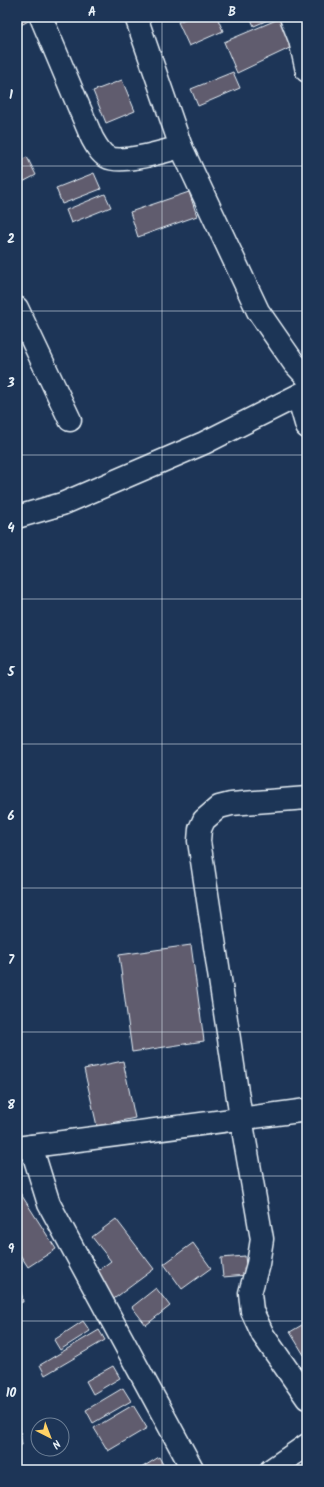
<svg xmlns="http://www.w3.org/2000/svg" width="324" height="1487" font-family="Kalam,sans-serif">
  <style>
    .building { fill: #615c6e; stroke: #e8f1f8 }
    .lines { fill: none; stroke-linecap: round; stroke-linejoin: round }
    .street-casing { stroke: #e8f1f8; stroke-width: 25 }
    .street { stroke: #1d3557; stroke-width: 22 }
    .grid { fill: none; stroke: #e8f1f8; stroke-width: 1; stroke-opacity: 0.55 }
    .neatline { fill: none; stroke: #e8f1f8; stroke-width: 1.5 }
    .grid-label { font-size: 13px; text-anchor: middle; font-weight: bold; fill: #e8f1f8 }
  </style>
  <rect width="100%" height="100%" fill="#1d3557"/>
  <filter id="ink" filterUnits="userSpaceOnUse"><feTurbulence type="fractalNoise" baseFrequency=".025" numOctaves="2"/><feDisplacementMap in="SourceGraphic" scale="8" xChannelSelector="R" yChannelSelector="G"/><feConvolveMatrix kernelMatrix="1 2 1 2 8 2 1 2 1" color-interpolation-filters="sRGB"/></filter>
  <g filter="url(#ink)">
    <g class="building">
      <path d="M17,17H36L17,27Z"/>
      <path d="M190,17H217L223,31L189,46L178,22Z"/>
      <path d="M250,17H275L254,26Z"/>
      <path d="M281,18L296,45L237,73L224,42Z"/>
      <path d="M233,72L240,88L198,106L191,89Z"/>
      <path d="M122,80L135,111L106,123L93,91Z"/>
      <path d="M17,133L20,141L17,142Z"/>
      <path d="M27,157L36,175L17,185V162Z"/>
      <path d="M94,173L101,189L62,204L56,188Z"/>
      <path d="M189,192L197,216L138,237L130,212Z"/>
      <path d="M105,194L111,207L71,223L66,210Z"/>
      <path d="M191,945L204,1041L132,1052L119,955Z"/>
      <path d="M123,1061L135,1118L97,1126L84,1069Z"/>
      <path d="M17,1188L56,1249L28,1267L17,1250Z"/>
      <path d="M116,1219L154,1269L111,1301L92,1275L111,1261L92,1237Z"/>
      <path d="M193,1243L211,1268L182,1289L164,1264Z"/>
      <path d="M245,1256L247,1275L223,1277L221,1258Z"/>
      <path d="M17,1285H20L23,1302L17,1303Z"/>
      <path d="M156,1288L170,1306L146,1325L132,1307Z"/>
      <path d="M83,1321L90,1331L60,1350L54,1340Z"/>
      <path d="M307,1322V1353L304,1355L290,1332Z"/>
      <path d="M99,1330L105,1340L45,1375L40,1365Z"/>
      <path d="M113,1366L120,1378L93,1394L86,1381Z"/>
      <path d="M123,1388L131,1401L93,1423L86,1410Z"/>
      <path d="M133,1405L147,1428L108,1451L94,1428Z"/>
      <path d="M19,1422L22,1445L17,1446V1423Z"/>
      <path d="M159,1457L166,1470H138Z"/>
    </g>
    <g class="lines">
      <g class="street-casing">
        <g id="street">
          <path d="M41,17L92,138C96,145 100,153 107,157C122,165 165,151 181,147"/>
          <path d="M136,17L181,147L258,311L294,363L307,377"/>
          <path d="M291,17L300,40L307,71"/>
          <path d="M17,308L70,420"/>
          <path d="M298,396L307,427"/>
          <path d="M17,517L62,504L204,443L307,391"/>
          <path d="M307,798L231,804L219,807L204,820L200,829L199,841L241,1118L262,1239L258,1264L250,1293L252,1311L263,1335L307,1398"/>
          <path d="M31,1146L49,1204L193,1470"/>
          <path d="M17,1148L307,1110"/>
          <path d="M271,1470L307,1445"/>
        </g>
      </g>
      <use href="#street" class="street"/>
    </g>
  </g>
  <path class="grid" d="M162,17V1470M17,166H307M17,311H307M17,455H307M17,599H307M17,744H307M17,888H307M17,1032H307M17,1176H307M17,1321H307"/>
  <rect width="324" height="1487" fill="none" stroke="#1d3557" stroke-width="44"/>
  <g transform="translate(50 1437) rotate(138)"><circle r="19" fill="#1d3557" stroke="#6e8097"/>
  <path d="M0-3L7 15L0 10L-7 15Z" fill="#ffd166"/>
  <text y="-6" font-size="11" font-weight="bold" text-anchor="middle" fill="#e8f1f8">N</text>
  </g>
  <rect x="22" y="22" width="280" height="1443" class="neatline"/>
  <g class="grid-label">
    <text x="92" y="16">A</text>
    <text x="232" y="16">B</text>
    <text x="11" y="99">1</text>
    <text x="11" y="243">2</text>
    <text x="11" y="387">3</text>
    <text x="11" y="532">4</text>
    <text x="11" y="676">5</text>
    <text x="11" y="820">6</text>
    <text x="11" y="964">7</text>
    <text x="11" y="1109">8</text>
    <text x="11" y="1253">9</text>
    <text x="11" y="1397">10</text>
  </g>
</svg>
